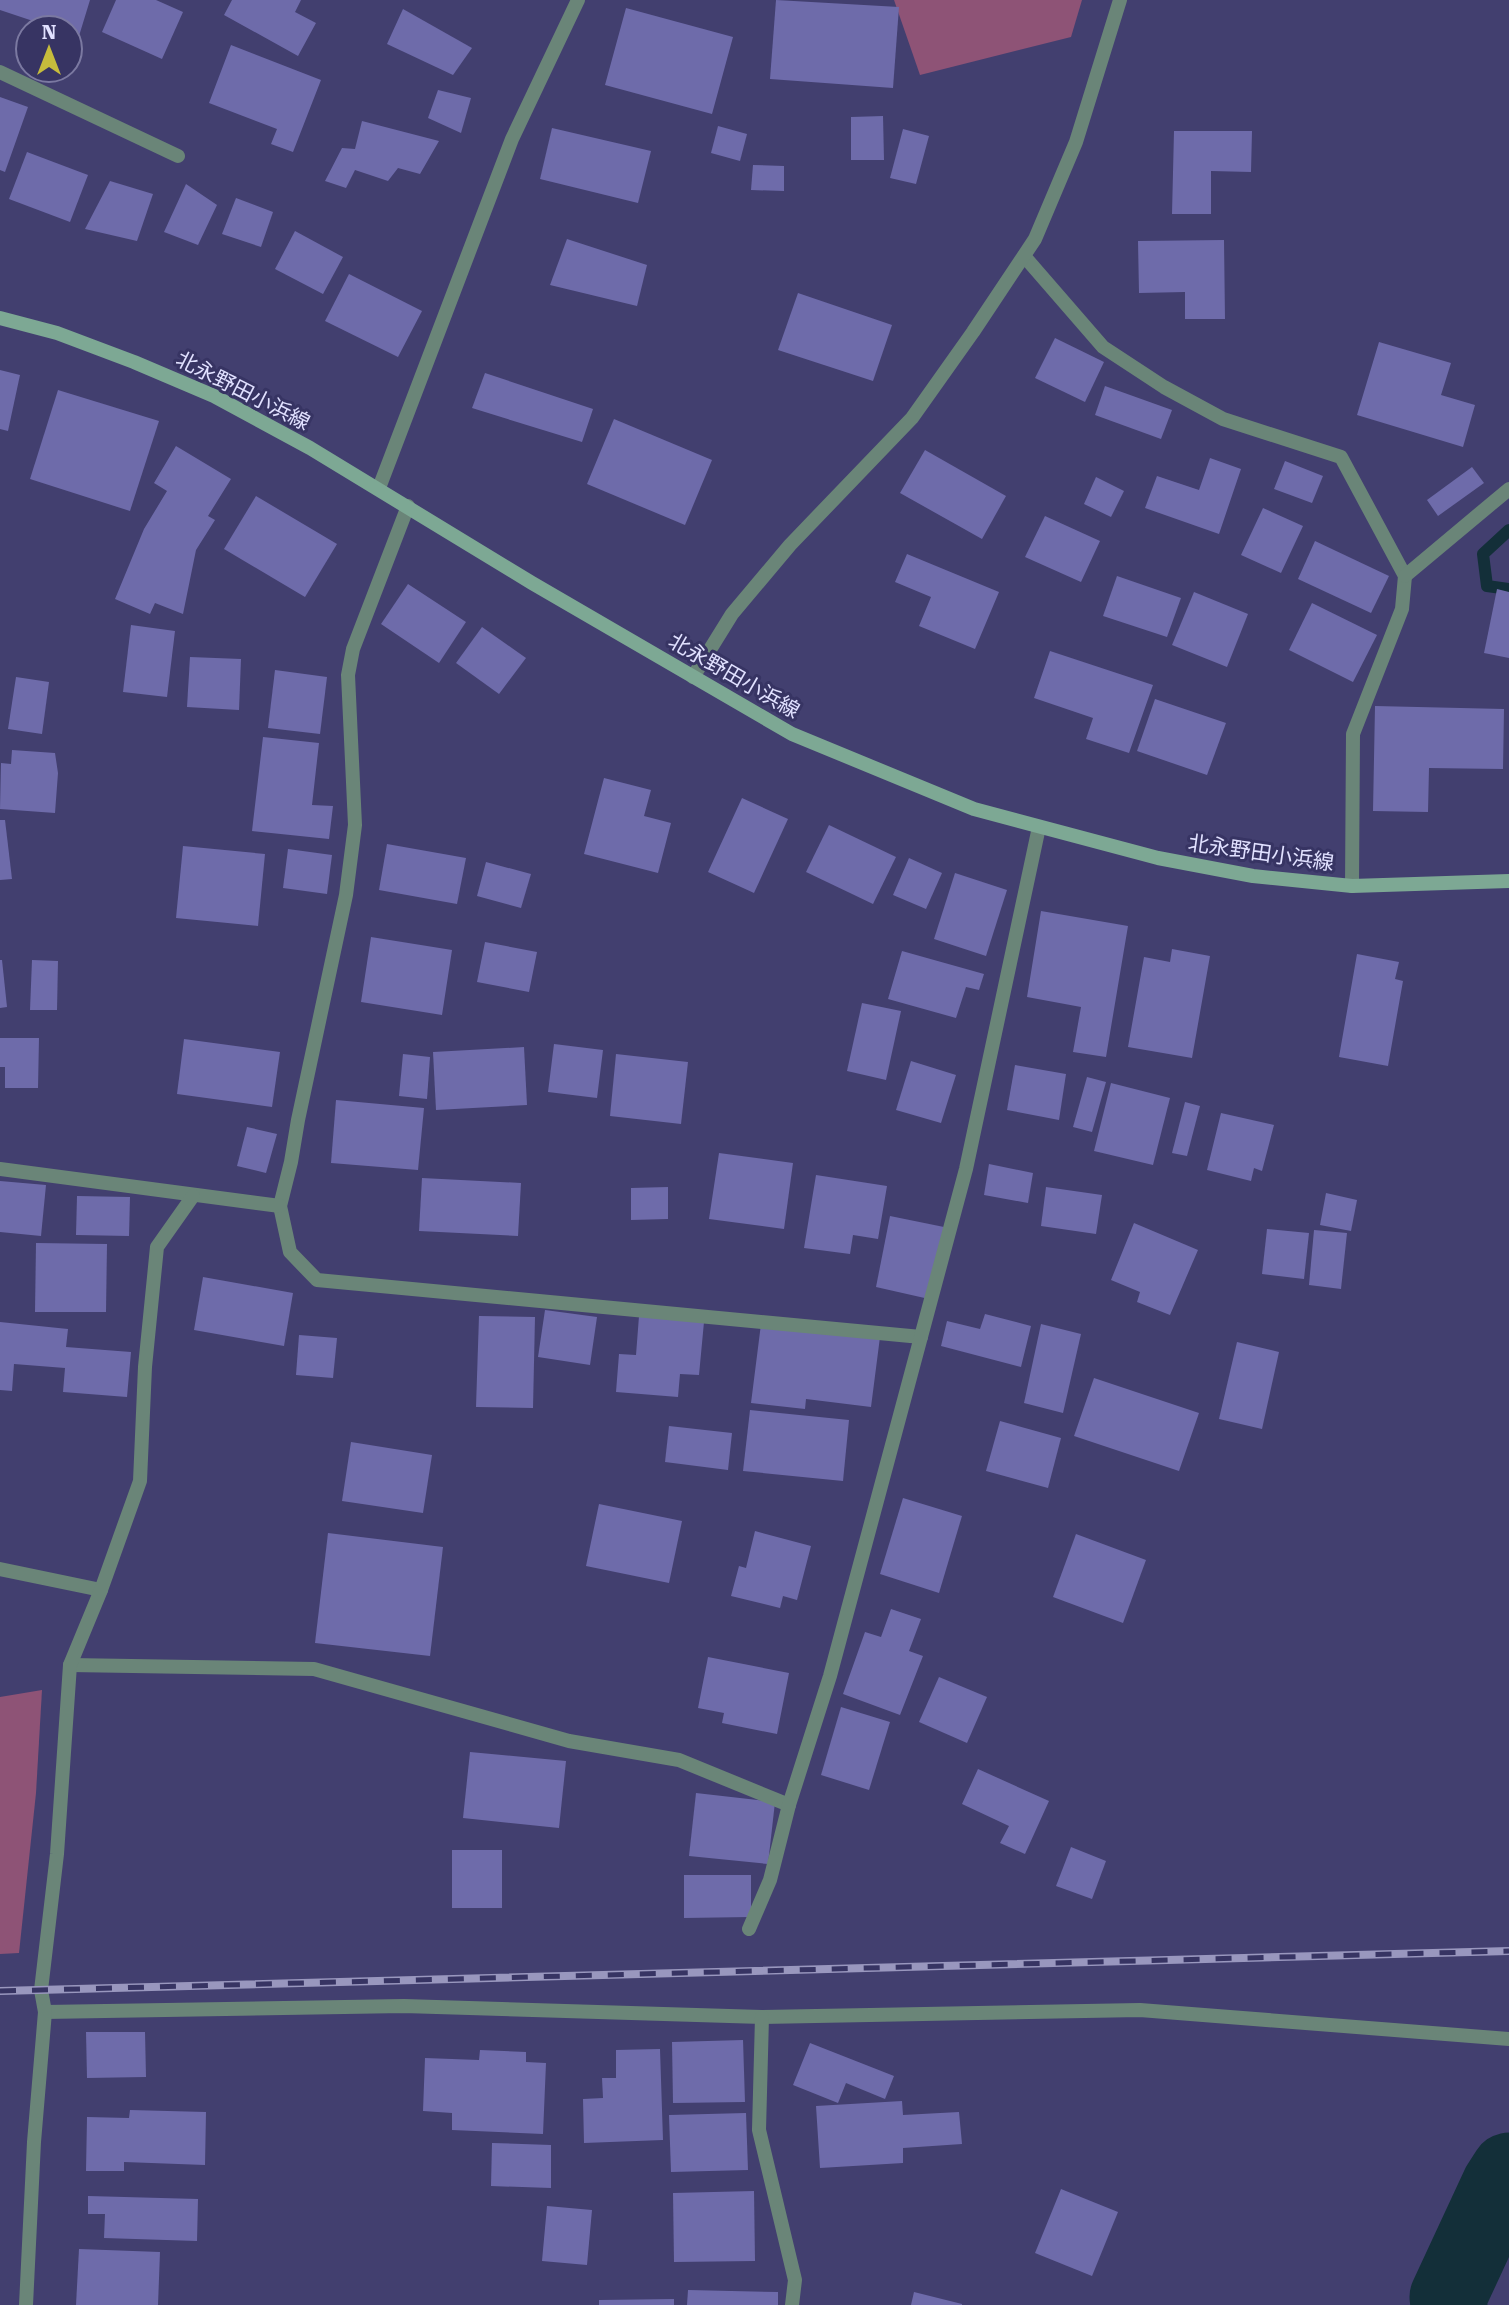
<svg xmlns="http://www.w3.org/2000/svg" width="1509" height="2305" font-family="'Roboto Serif','Noto Sans JP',serif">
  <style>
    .green { fill: #8e5376 }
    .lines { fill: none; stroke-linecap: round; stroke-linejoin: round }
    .stream { stroke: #132f39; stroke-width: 12 }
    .river { stroke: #132f39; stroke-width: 77 }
    .building { fill: #6e6baa }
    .minor { stroke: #6a8578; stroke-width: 14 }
    .tertiary { stroke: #6a8578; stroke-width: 14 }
    .secondary { stroke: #7da894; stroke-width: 14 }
    .rail-casing { stroke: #9997be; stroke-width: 8 }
    .rail { stroke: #373463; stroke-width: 5; stroke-dasharray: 16; stroke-linecap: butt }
    .labels { text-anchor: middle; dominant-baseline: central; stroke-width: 6; stroke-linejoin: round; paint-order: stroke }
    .street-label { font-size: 21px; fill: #e1e1ff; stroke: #373463 }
  </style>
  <rect width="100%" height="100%" fill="#423f6f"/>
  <g class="green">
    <path d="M894,0H1082L1071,37L920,75Z"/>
    <path d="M42,1690L36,1793L19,1953L0,1954V1697Z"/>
  </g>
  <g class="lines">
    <path class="stream" d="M1509,530L1483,554L1487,586L1509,589"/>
    <path class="river" d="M1449,2305L1448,2297L1500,2185L1509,2171"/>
  </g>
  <g class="building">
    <path d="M0,0H90L79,36L70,33V28H54L0,10Z"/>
    <path d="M116,0H156L183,12L162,59L102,32Z"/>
    <path d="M232,0H301L295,12L316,23L298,56L224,15Z"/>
    <path d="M776,0L899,7L893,88L770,79Z"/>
    <path d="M626,8L733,37L712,114L605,85Z"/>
    <path d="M403,9L472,48L453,75L387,44Z"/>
    <path d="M231,45L321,80L293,152L271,144L277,129L209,103Z"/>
    <path d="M438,90L471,98L461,133L428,118Z"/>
    <path d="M0,97L28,107L5,172L0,170Z"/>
    <path d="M883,116L884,160H851V117Z"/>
    <path d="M362,121L439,141L420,174L398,168L388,181L355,170L346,188L325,181L342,148L355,149Z"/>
    <path d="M718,126L747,134L740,161L711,153Z"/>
    <path d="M552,128L651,151L638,203L540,179Z"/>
    <path d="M903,129L929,136L916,184L890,178Z"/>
    <path d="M1174,131H1252L1251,172L1211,171V214H1172Z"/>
    <path d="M27,152L88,175L70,222L9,199Z"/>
    <path d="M753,165L784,166V191L751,190Z"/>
    <path d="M110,181L153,194L137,241L85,229Z"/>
    <path d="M186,184L217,205L198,245L164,232Z"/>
    <path d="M236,198L273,212L261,247L222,234Z"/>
    <path d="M295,231L343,257L323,294L275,269Z"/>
    <path d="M567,239L647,265L637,306L550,285Z"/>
    <path d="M1224,240L1225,319H1185V292L1139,293L1138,241Z"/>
    <path d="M349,274L422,311L398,357L325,321Z"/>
    <path d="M798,293L892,325L873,381L778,350Z"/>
    <path d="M1055,338L1104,362L1085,402L1035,378Z"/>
    <path d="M1379,342L1451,363L1441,395L1475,405L1463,447L1357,415Z"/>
    <path d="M0,370L20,375L8,431L0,429Z"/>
    <path d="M485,373L593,409L582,442L472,408Z"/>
    <path d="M1105,386L1172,410L1161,439L1095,415Z"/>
    <path d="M58,390L159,421L130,511L30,479Z"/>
    <path d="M614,419L712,460L685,525L587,484Z"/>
    <path d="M176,446L231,479L208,516L215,520L196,550L183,614L155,603L150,614L115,599L144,529L167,491L154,483Z"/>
    <path d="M925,450L1006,496L982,539L900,493Z"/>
    <path d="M1210,458L1241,469L1219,534L1145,508L1157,476L1199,490Z"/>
    <path d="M1285,461L1323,476L1312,503L1274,489Z"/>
    <path d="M1472,467L1484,483L1438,516L1427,500Z"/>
    <path d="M1096,477L1124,491L1111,517L1084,504Z"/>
    <path d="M256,496L337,544L305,597L224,549Z"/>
    <path d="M1263,508L1303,526L1281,573L1241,555Z"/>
    <path d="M1045,516L1100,541L1081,582L1025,557Z"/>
    <path d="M1315,541L1389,576L1371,613L1298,579Z"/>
    <path d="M907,554L999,592L975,649L919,626L931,597L895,582Z"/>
    <path d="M1117,576L1181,598L1167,637L1103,616Z"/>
    <path d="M408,584L466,622L439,663L381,624Z"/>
    <path d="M1497,589L1509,592V658L1484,653Z"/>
    <path d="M1194,592L1248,614L1227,667L1172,645Z"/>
    <path d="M1312,603L1377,635L1353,682L1289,650Z"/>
    <path d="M131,625L175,631L167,697L123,692Z"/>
    <path d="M482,627L526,658L499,694L456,663Z"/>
    <path d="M1050,651L1153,685L1129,753L1086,739L1093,718L1034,698Z"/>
    <path d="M190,657L241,659L239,710L187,707Z"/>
    <path d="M275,670L327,677L320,734L268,728Z"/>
    <path d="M16,677L49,682L42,734L8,729Z"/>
    <path d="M1155,699L1226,723L1207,775L1137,751Z"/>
    <path d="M1375,706L1504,709L1503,769L1429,768L1428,812L1373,811Z"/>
    <path d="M263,737L319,743L312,805L333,806L329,839L252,831Z"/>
    <path d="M12,750L55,753L58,773L55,813L0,809L1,763L11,764Z"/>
    <path d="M604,778L651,790L644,816L671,823L658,873L584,854Z"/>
    <path d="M742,798L788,819L754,893L708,872Z"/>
    <path d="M0,820H5L12,879L0,880Z"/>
    <path d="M829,825L896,857L873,904L806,872Z"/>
    <path d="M387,844L466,858L457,904L379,890Z"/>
    <path d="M183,846L265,854L258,926L176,918Z"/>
    <path d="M288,849L332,855L327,894L283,888Z"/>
    <path d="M909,858L942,873L926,909L893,895Z"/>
    <path d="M486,862L531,874L521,908L477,896Z"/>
    <path d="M955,873L1007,890L986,956L934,939Z"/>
    <path d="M1041,911L1128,926L1106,1057L1073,1052L1081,1007L1027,997Z"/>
    <path d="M371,937L452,950L442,1015L361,1002Z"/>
    <path d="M485,942L537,952L529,992L477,982Z"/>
    <path d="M1172,949L1210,956L1192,1058L1128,1047L1144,957L1170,962Z"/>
    <path d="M902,951L984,974L979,990L966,987L956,1018L888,999Z"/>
    <path d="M1357,954L1399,962L1395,979L1403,981L1388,1066L1339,1057Z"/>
    <path d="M0,960H2L7,1007L0,1008Z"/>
    <path d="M32,960L58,961L57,1010H30Z"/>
    <path d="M862,1003L901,1011L886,1080L847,1071Z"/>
    <path d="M0,1038H39L38,1088H5V1067H0Z"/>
    <path d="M184,1039L280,1052L272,1107L177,1094Z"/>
    <path d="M554,1044L603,1050L597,1098L548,1092Z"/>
    <path d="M524,1047L527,1105L436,1110L433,1052Z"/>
    <path d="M403,1054L430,1057L427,1099L399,1096Z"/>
    <path d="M616,1054L688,1062L681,1124L610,1116Z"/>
    <path d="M911,1061L956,1075L941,1123L896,1110Z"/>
    <path d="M1015,1065L1066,1074L1059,1120L1007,1110Z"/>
    <path d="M1087,1077L1106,1082L1092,1132L1073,1127Z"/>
    <path d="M1111,1083L1170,1098L1153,1165L1094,1151Z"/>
    <path d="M336,1100L424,1108L418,1170L331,1163Z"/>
    <path d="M1185,1102L1200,1106L1187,1156L1172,1153Z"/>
    <path d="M1221,1113L1274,1125L1262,1171L1254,1168L1251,1181L1207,1170Z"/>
    <path d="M247,1127L277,1134L266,1173L237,1166Z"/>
    <path d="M719,1153L793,1163L784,1229L709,1219Z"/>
    <path d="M989,1164L1033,1173L1028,1203L984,1195Z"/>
    <path d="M816,1175L887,1186L878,1239L853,1235L850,1254L804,1248Z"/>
    <path d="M422,1178L521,1183L518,1236L419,1231Z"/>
    <path d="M0,1181L46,1185L41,1236L0,1232Z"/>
    <path d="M668,1187V1219L631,1220V1188Z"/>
    <path d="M1046,1187L1102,1195L1096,1234L1041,1226Z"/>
    <path d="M1326,1193L1357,1200L1351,1231L1320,1225Z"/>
    <path d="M77,1196L130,1197L129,1236L76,1235Z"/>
    <path d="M890,1216L944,1227L929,1299L876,1287Z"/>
    <path d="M1134,1223L1198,1250L1170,1315L1137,1302L1140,1292L1111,1280Z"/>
    <path d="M1267,1229L1309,1233L1304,1279L1262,1274Z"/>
    <path d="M1314,1230L1347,1233L1341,1289L1309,1285Z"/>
    <path d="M36,1243L107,1244L106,1312H35Z"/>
    <path d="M203,1277L293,1293L284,1346L194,1330Z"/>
    <path d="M545,1310L597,1317L590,1365L538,1357Z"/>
    <path d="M985,1314L1031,1326L1021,1367L941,1346L947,1321L980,1329Z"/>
    <path d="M479,1316L535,1317L533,1408L476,1407Z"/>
    <path d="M639,1316L704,1322L699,1375L680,1374L678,1397L616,1392L619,1354L636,1355Z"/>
    <path d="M0,1322L68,1329L66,1347L131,1352L127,1397L63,1392L65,1368L14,1364L12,1391L0,1390Z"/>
    <path d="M761,1324L880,1337L871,1407L806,1399L805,1409L751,1403Z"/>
    <path d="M1041,1324L1081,1334L1063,1413L1024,1403Z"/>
    <path d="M299,1335L337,1338L333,1378L296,1375Z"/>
    <path d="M1237,1342L1279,1352L1262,1429L1219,1419Z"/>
    <path d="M1094,1378L1199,1413L1179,1471L1074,1436Z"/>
    <path d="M750,1410L849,1420L843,1481L743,1471Z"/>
    <path d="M1000,1421L1061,1438L1048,1488L986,1471Z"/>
    <path d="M669,1426L732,1433L728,1470L665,1462Z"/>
    <path d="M351,1442L432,1455L423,1513L342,1501Z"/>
    <path d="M903,1498L962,1516L939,1593L880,1574Z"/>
    <path d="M599,1504L682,1521L669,1583L586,1566Z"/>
    <path d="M755,1531L811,1546L797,1600L783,1596L780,1608L731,1596L739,1566L746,1568Z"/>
    <path d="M328,1533L443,1547L430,1656L315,1643Z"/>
    <path d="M1076,1534L1146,1560L1123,1623L1053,1597Z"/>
    <path d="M891,1609L921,1619L909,1651L923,1656L900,1715L843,1694L865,1632L881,1637Z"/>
    <path d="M708,1657L789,1673L777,1734L722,1723L724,1713L698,1708Z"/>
    <path d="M939,1677L987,1697L967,1743L919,1722Z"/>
    <path d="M841,1707L890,1722L869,1790L821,1775Z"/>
    <path d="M470,1752L566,1761L559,1828L463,1818Z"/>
    <path d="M978,1769L1049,1801L1025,1854L1000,1843L1009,1826L962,1804Z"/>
    <path d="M696,1793L775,1802L768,1864L689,1856Z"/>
    <path d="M1071,1847L1106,1861L1092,1899L1056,1886Z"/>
    <rect x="452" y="1850" width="50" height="58"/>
    <path d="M684,1875H751V1917L684,1918Z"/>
    <path d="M86,2032H145L146,2077L87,2078Z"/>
    <path d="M743,2040L745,2102L673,2103L672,2042Z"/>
    <path d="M810,2043L894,2076L885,2099L846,2083L838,2103L793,2085Z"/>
    <path d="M660,2049L663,2140L584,2143L583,2099L603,2098L602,2078H616V2050Z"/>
    <path d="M480,2050L526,2052V2062L546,2063L543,2134L452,2130V2113L423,2111L425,2058L479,2060Z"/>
    <path d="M902,2101L903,2115L959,2112L962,2144L903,2148V2163L820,2168L816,2106Z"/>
    <path d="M130,2110L206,2112L205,2165L124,2162V2171H86L87,2117L129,2118Z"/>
    <path d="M746,2113L748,2170L671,2172L669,2115Z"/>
    <path d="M492,2143L551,2145V2188L491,2186Z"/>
    <path d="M1061,2189L1118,2212L1092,2276L1035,2253Z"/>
    <path d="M754,2191L755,2261L674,2262L673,2193Z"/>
    <path d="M88,2196L198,2199L197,2241L104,2238L105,2214H88Z"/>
    <path d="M547,2206L592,2210L587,2265L542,2261Z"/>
    <path d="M79,2249L160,2252L158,2305H76Z"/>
    <path d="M688,2290L778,2292V2305H687Z"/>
    <path d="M914,2292L962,2304V2305H911Z"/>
    <path d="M674,2299V2305H599V2300Z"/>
  </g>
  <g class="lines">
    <g class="minor">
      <path d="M0,72L178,156"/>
      <path d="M1024,256L1103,347L1164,387L1223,419L1341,457L1405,576L1402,609L1353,734L1352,886"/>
      <path d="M379,488L512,139L578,0"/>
      <path d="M408,506L353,649L348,675L355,825L346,895L298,1120L291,1162L280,1206L290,1252L317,1280L921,1337"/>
      <path d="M1405,576L1509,489"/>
      <path d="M0,1169L280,1206"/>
      <path d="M0,1569L101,1590"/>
      <path d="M70,1665L314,1669L569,1741L679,1760L789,1805"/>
      <path d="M749,1929L770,1880L789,1805L830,1676L966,1169L1039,827"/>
      <path d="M45,2012L404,2006L762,2017L1140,2010L1509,2039"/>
      <path d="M762,2017L759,2130L795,2280L792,2305"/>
      <path d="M26,2305L34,2142L45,2012L41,1990L57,1854L70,1665L101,1590L140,1481L145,1367L157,1247L193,1196"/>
    </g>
    <path class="tertiary" d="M693,677L732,614L790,545L912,418L973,332L1035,239L1076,142L1120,0"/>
    <path class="secondary" d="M0,318L57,333L134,362L214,396L310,448L532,583L792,734L974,809L1158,858L1253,876L1352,886L1509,881"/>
    <g class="rail-casing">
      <path id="rail" d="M0,1991L1509,1951"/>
    </g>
    <use href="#rail" class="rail"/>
  </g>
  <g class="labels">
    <g class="street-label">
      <text transform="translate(243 391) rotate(27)">北永野田小浜線</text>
      <text transform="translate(734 676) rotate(30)">北永野田小浜線</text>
      <text transform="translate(1261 853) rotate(8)">北永野田小浜線</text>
    </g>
  </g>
  <g transform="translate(49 49)"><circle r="33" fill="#373463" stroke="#7b79a1" stroke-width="2"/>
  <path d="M0-5L12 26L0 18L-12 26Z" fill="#c6bc3c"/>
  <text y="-10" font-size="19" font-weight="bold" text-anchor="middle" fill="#e1e1ff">N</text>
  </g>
</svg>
